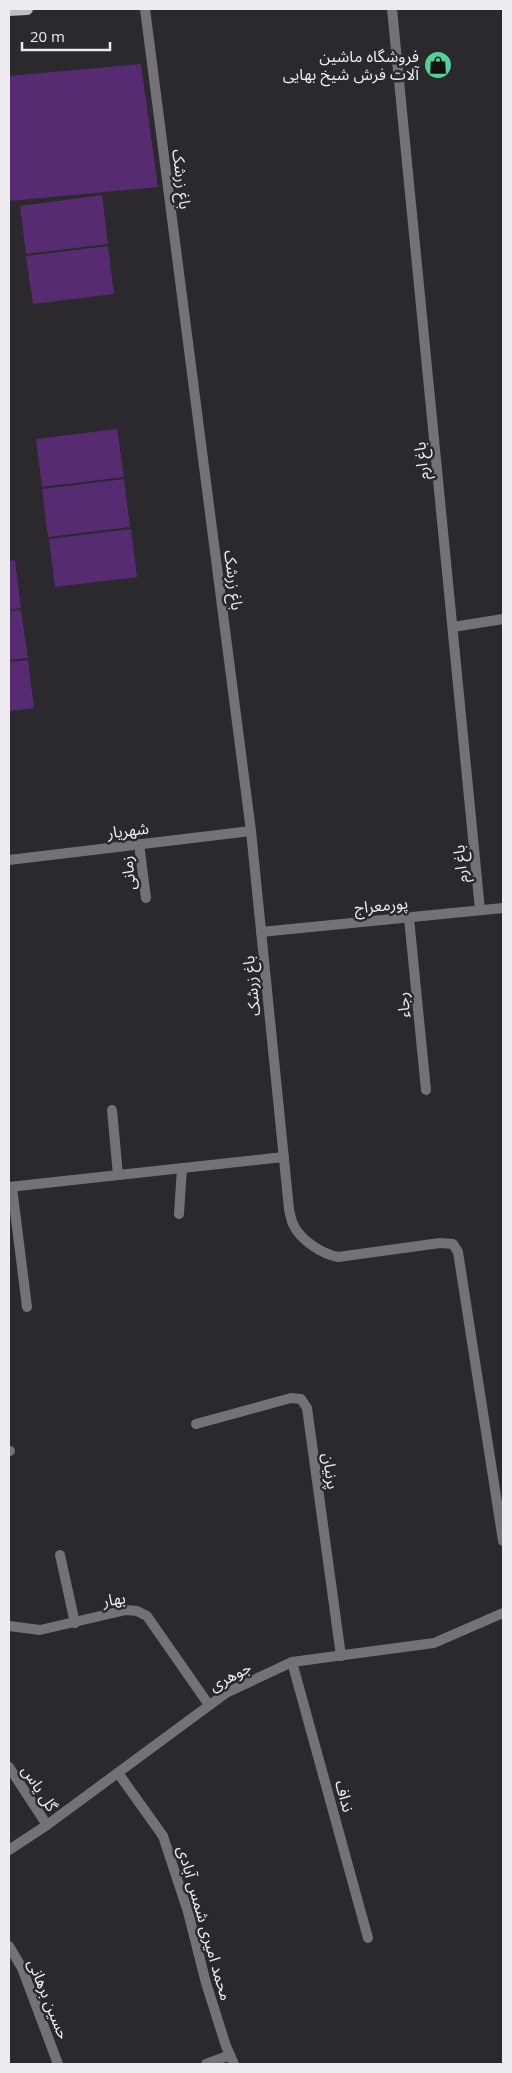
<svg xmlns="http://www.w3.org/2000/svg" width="512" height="2073" font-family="'Open Sans','Noto Sans Arabic',sans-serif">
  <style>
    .building { fill: #572b71 }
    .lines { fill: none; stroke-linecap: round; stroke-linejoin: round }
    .street { stroke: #747276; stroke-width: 10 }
    .primary { stroke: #c0bcc3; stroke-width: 12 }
    .labels { text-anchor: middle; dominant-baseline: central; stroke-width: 5; stroke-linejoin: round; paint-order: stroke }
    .poi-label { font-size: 16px; fill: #eeecf0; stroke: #2b282e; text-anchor: end }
    .street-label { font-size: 16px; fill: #eeecf0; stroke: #2b282e }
  </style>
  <rect width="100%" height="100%" fill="#2b282e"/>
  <g class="building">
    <path d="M141,64L158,187L9,201V76Z"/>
    <path d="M102,195L108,244L26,254L20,206Z"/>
    <path d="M108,246L114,294L33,304L26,256Z"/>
    <path d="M117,429L124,477L42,487L36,439Z"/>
    <path d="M124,479L130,527L48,537L42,489Z"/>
    <path d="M131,529L137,577L55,587L49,539Z"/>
    <path d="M15,560L21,608L9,610V561Z"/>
    <path d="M21,610L28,658L9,660V611Z"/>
    <path d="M28,660L34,708L9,711V662Z"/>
  </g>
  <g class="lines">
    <g class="street">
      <path d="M145,9L251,831L289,1209C290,1214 291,1220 293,1224C300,1240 322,1254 338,1257L440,1243L453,1244L458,1252L503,1541"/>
      <path d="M392,9L480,910"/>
      <path d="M453,627L503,619"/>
      <path d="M139,844L146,898"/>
      <path d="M9,860L251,831"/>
      <path d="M409,918L426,1090"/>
      <path d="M261,932L503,908"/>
      <path d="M112,1110L118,1175"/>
      <path d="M9,1187L284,1157"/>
      <path d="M12,1187L27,1307"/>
      <path d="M179,1214L182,1168"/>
      <path d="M196,1424L291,1398L301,1399L307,1408L341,1656"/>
      <path d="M9,1451H10"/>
      <path d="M60,1555L75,1623"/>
      <path d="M9,1626L40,1630L126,1610L137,1611L147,1616L209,1705"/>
      <path d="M292,1662L368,1938"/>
      <path d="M9,1767L47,1825"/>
      <path d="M118,1773L163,1836L188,1912L206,1983L226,2046L234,2064"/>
      <path d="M9,1850L47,1825L226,1693L292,1662L434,1643L503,1613"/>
      <path d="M9,1946L22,1968L58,2064"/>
      <path d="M206,2064L230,2055"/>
    </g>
    <path class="primary" d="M9,10L27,9"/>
  </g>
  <defs>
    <g id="shop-disc" transform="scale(1.4375)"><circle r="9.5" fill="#4ed399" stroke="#2b282e"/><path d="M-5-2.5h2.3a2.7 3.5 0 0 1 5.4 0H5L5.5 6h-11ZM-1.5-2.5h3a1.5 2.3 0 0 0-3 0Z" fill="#111"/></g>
  </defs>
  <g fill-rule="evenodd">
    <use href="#shop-disc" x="438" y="65"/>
  </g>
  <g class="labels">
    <g class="poi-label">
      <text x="419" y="56">فروشگاه ماشین<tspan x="419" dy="18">آلات فرش شیخ بهایی</tspan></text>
    </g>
    <g class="street-label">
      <text transform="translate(182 179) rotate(83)">باغ زرشک</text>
      <text transform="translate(421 461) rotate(-96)">باغ ارم</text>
      <text transform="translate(234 580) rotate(83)">باغ زرشک</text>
      <text transform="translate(128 830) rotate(-7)">شهریار</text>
      <text transform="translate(460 864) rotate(-96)">باغ ارم</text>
      <text transform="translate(128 873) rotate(-96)">زمانی</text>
      <text transform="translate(381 905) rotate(-6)">پورمعراج</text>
      <text transform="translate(251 986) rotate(-96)">باغ زرشک</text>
      <text transform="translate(403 1005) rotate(-95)">رجاء</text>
      <text transform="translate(331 1471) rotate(82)">پرنیان</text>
      <text transform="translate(114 1599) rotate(-9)">بهار</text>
      <text transform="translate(230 1676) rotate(-28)">جوهری</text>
      <text transform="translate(40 1788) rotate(57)">گل یاس</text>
      <text transform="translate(345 1796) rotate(75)">نداف</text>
      <text transform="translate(205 1923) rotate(74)">محمد امیری شمس آبادی</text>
      <text transform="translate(49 1999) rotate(68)">حسین برهانی</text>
    </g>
  </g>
  <rect width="512" height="2073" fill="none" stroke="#eeecf0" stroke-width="20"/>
  <path d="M22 42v8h88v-8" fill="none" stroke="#eeecf0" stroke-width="2.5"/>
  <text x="30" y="42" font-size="15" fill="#eeecf0" stroke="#2b282e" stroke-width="4" paint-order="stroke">20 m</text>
</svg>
